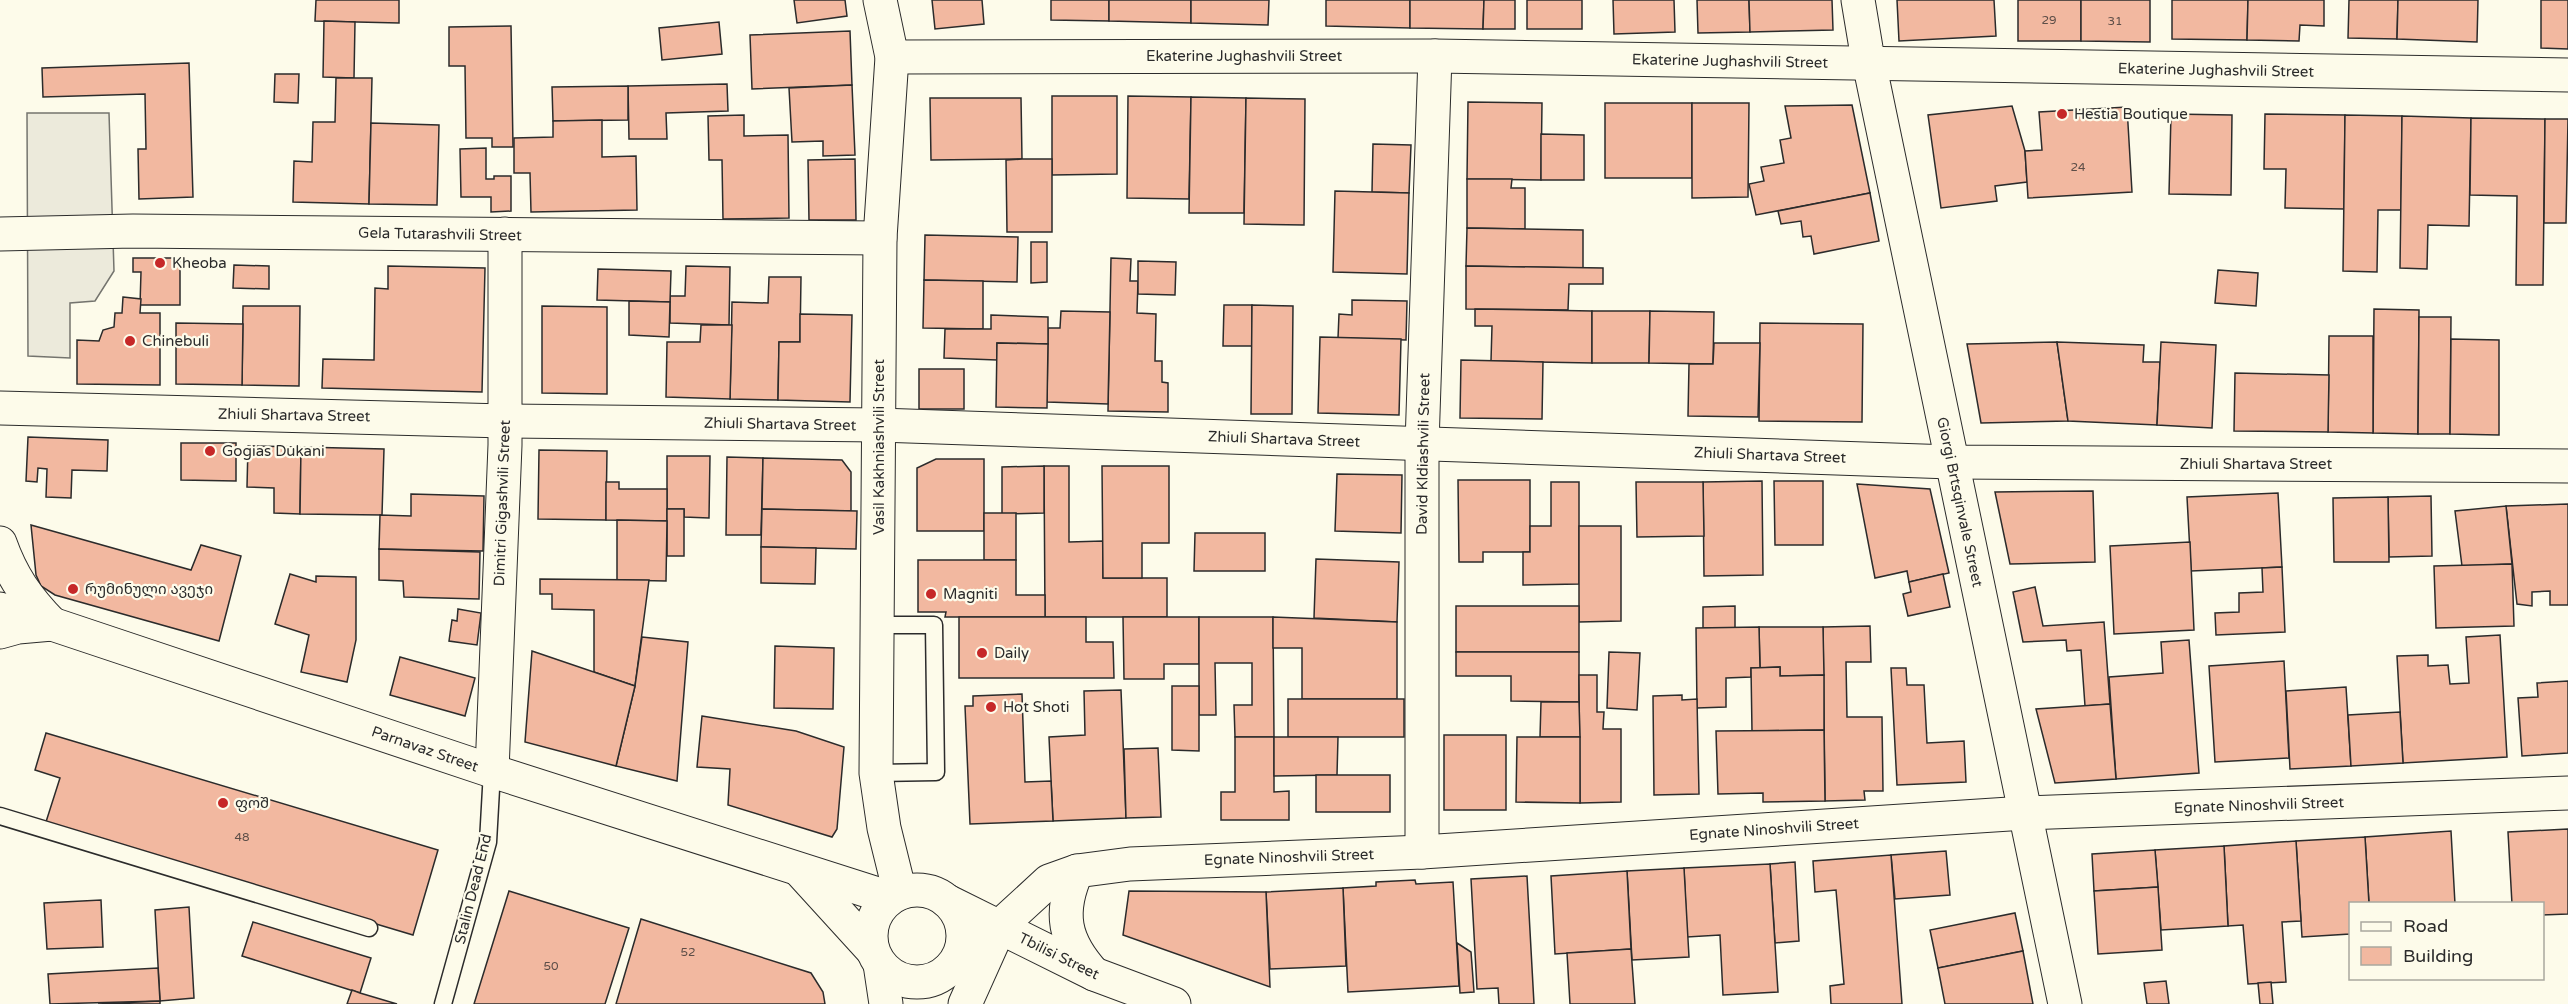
<svg xmlns="http://www.w3.org/2000/svg" width="2568" height="1004" font-family="'Varela Round','Noto Sans Georgian',sans-serif">
  <style>
    .parking { fill: #eceadb; stroke: #74746e; stroke-width: 1.5 }
    .building { fill: #f2b8a0; stroke: #2b2b2b; stroke-width: 1.5 }
    .lines { fill: none; stroke-linecap: round; stroke-linejoin: round }
    .service-casing { stroke: #2b2b2b; stroke-width: 19 }
    .minor-casing { stroke: #2b2b2b; stroke-width: 35 }
    .tertiary-casing { stroke: #2b2b2b; stroke-width: 35 }
    .secondary-casing { stroke: #2b2b2b; stroke-width: 35 }
    .service { stroke: #fdfbea; stroke-width: 16 }
    .minor { stroke: #fdfbea; stroke-width: 33 }
    .tertiary { stroke: #fdfbea; stroke-width: 33 }
    .secondary { stroke: #fdfbea; stroke-width: 33 }
    .poi-dot { fill: #c62828; stroke: #fdfbea; stroke-width: 2 }
    .labels { text-anchor: middle; dominant-baseline: central; stroke-width: 4.5; stroke-linejoin: round; paint-order: stroke }
    .number-label { font-size: 12px; fill: #5d4e48 }
    .street-label { font-size: 15px; fill: #2b2b2b; stroke: #fdfbea }
    .poi-label { font-size: 15px; fill: #2b2b2b; stroke: #fdfbea; text-anchor: start }
  </style>
  <rect width="100%" height="100%" fill="#fdfbea"/>
  <path class="parking" d="M27,113H109L114,271L95,301L70,303V358L28,356Z"/>
  <g class="building">
    <path d="M316,0H399V23L315,21Z"/>
    <path d="M794,0H845L847,16L797,23Z"/>
    <path d="M932,0H982L984,24L935,29Z"/>
    <path d="M1051,0H1109V21L1051,20Z"/>
    <path d="M1109,0H1191V23L1109,21Z"/>
    <path d="M1191,0H1269L1268,25L1191,23Z"/>
    <path d="M1326,0H1410V28L1326,26Z"/>
    <path d="M1410,0H1484L1483,29L1410,28Z"/>
    <path d="M1484,0H1515V29H1483Z"/>
    <rect x="1527" y="0" width="55" height="29"/>
    <path d="M1613,0H1674L1675,32L1614,34Z"/>
    <path d="M1697,0H1749L1750,32L1698,33Z"/>
    <path d="M1749,0H1832L1833,30L1750,32Z"/>
    <path d="M1897,0H1994L1996,36L1899,41Z"/>
    <rect x="2018" y="0" width="63" height="41"/>
    <path d="M2081,0H2150V42L2081,41Z"/>
    <path d="M2172,0H2248L2247,40L2172,39Z"/>
    <path d="M2248,0H2324V26L2300,25L2299,41L2247,40Z"/>
    <path d="M2349,0H2398L2397,39L2348,38Z"/>
    <path d="M2398,0H2478L2477,42L2397,39Z"/>
    <path d="M2541,0H2568V49L2541,48Z"/>
    <path d="M324,21L355,22L354,78L323,77Z"/>
    <path d="M719,22L722,54L662,60L659,28Z"/>
    <path d="M511,26L513,147H492V138H466L465,66H449V27Z"/>
    <path d="M850,31L852,85L752,89L750,35Z"/>
    <path d="M189,63L193,197L139,199L138,149H146L145,94L43,97L42,68Z"/>
    <path d="M275,74H299L298,103L274,102Z"/>
    <path d="M336,78H372L369,204L293,202L294,161L312,162L313,122H335Z"/>
    <path d="M727,84L728,111L666,113L667,139H629L628,86Z"/>
    <path d="M852,85L855,155L823,156V141L792,142L789,88Z"/>
    <path d="M628,86V120L553,121L552,87Z"/>
    <path d="M1052,96H1117V174L1052,175Z"/>
    <path d="M1128,96L1191,97L1189,199L1127,198Z"/>
    <path d="M1191,97L1246,98L1244,213H1189Z"/>
    <path d="M930,98H1021L1022,159L931,160Z"/>
    <path d="M1246,98L1305,99L1304,225L1244,224Z"/>
    <path d="M1468,102L1542,103L1541,180L1467,179Z"/>
    <rect x="1605" y="103" width="87" height="75"/>
    <path d="M1692,103H1749L1748,197L1692,198Z"/>
    <path d="M1852,105L1870,193L1756,215L1749,184L1764,181L1761,167L1784,163L1780,140L1791,138L1785,106Z"/>
    <path d="M2012,106L2025,151L2027,182L1995,186L1997,201L1941,208L1928,115Z"/>
    <path d="M2127,107L2132,192L2028,198L2025,151L2042,150L2039,112Z"/>
    <path d="M2171,114L2232,115L2231,195L2169,194Z"/>
    <path d="M2265,114L2345,115L2344,209L2285,208L2286,169H2264Z"/>
    <path d="M744,115V136L788,135L789,218L723,219L722,160H709L708,116Z"/>
    <path d="M2345,115L2402,116L2401,210H2378L2377,272L2343,271Z"/>
    <path d="M2402,116L2471,118L2469,226L2428,225L2427,269L2400,268Z"/>
    <path d="M2471,118L2545,119L2543,285H2516L2517,196L2470,195Z"/>
    <path d="M2545,119H2568L2566,223H2544Z"/>
    <path d="M602,120V157L636,156L637,210L531,212L530,173H514V138L553,137V121Z"/>
    <path d="M371,123L439,125L437,205L369,204Z"/>
    <path d="M1541,134L1584,135V180H1541Z"/>
    <path d="M1373,144L1411,145L1409,193L1372,192Z"/>
    <path d="M486,148V179H494V176H511V211L491,212V197H461L460,149Z"/>
    <path d="M855,159L856,220H809L808,160Z"/>
    <path d="M1022,159H1052V232H1007L1006,160Z"/>
    <path d="M1467,179H1512L1511,188H1525V229L1467,228Z"/>
    <path d="M1335,191L1409,193L1407,274L1333,272Z"/>
    <path d="M1870,193L1879,241L1814,254L1811,236L1803,237L1801,221L1781,224L1778,211Z"/>
    <path d="M1467,228L1583,230V268L1466,266Z"/>
    <path d="M925,235L1018,237L1017,282L924,280Z"/>
    <path d="M1031,242H1047V282L1031,283Z"/>
    <path d="M133,258H180V305H140L141,272H133Z"/>
    <path d="M1111,258L1131,259L1130,281H1138L1137,313L1156,314L1155,361H1162V382L1168,383V412L1108,411Z"/>
    <path d="M1138,261L1176,262L1175,295L1138,294Z"/>
    <path d="M234,265L269,266V289L233,288Z"/>
    <path d="M388,266L485,268L482,392L322,388L323,359L374,360L375,288L388,289Z"/>
    <path d="M686,266L730,267L729,325L670,323V296H685Z"/>
    <path d="M1466,266L1603,268V284H1569L1568,310L1466,309Z"/>
    <path d="M598,269L671,271L670,302L597,300Z"/>
    <path d="M2218,270L2258,273L2256,306L2215,303Z"/>
    <path d="M769,277H801L800,342H779L778,400L730,399L732,302L768,303Z"/>
    <path d="M924,280L983,281V329L923,328Z"/>
    <path d="M123,297L141,299L140,313H160V385L77,384V340L99,341L103,330L114,327L115,313H122Z"/>
    <path d="M1352,300L1407,301L1406,340L1338,338L1339,314L1352,315Z"/>
    <path d="M629,301L670,302L669,337L629,335Z"/>
    <path d="M1224,305H1252V346H1223Z"/>
    <path d="M1252,305L1293,306L1292,414H1251Z"/>
    <path d="M243,306H300L299,386L242,385Z"/>
    <path d="M542,306L607,307V394L542,393Z"/>
    <path d="M1475,309L1592,311V363L1491,361L1492,326H1475Z"/>
    <path d="M2374,309L2419,310L2418,434L2373,433Z"/>
    <path d="M1061,311L1110,312L1108,404L1047,402L1048,328H1060Z"/>
    <path d="M1592,311H1650L1649,363H1592Z"/>
    <path d="M1650,311L1714,312L1713,364L1649,363Z"/>
    <path d="M800,314L852,315L850,402L778,400L779,342H800Z"/>
    <path d="M991,315L1048,317V344L997,343V360L944,358L945,329H991Z"/>
    <path d="M2419,317H2451L2450,434H2418Z"/>
    <path d="M176,323L243,324L242,385L176,384Z"/>
    <path d="M1760,323L1863,324L1862,422L1759,421Z"/>
    <path d="M701,325H732L730,399L666,397L667,342H700Z"/>
    <path d="M2329,336H2373V433L2328,432Z"/>
    <path d="M1320,337L1401,339L1399,415L1318,413Z"/>
    <path d="M2451,339L2499,340V435L2450,434Z"/>
    <path d="M2057,342L2068,421L1981,423L1967,344Z"/>
    <path d="M2057,342L2144,345L2143,362H2160L2157,425L2068,421Z"/>
    <path d="M2161,342L2216,345L2212,428L2157,425Z"/>
    <path d="M997,343L1048,344L1047,408L996,407Z"/>
    <path d="M1714,343H1760L1758,417L1688,416L1689,364H1713Z"/>
    <path d="M1461,360L1543,362L1542,419L1460,418Z"/>
    <rect x="919" y="369" width="45" height="40"/>
    <path d="M2235,373L2329,375L2328,432L2234,431Z"/>
    <path d="M28,437L108,440L107,471L72,470L71,498L46,497L47,469L38,468L37,482L26,481Z"/>
    <path d="M181,443H236V481L181,480Z"/>
    <path d="M248,446L301,447L300,514L274,513V488L247,487Z"/>
    <path d="M301,447L384,449L382,515L300,514Z"/>
    <path d="M539,450L607,451L606,520L538,519Z"/>
    <path d="M667,456H710L709,518L684,517V509H667Z"/>
    <path d="M727,457L763,458L761,535H726Z"/>
    <path d="M763,458L842,460L851,472V511L762,509Z"/>
    <path d="M936,459H984V531H917V468Z"/>
    <path d="M1044,466H1069V542L1103,541V578H1167V617H1045Z"/>
    <path d="M1044,466V513L1002,514V467Z"/>
    <path d="M1102,466H1169V543H1142V578H1103Z"/>
    <path d="M1337,474L1402,475L1401,533L1335,531Z"/>
    <path d="M1458,480H1530V552H1483V562H1459Z"/>
    <path d="M1762,481L1763,575L1704,576L1703,482Z"/>
    <path d="M1774,481H1823V545H1775Z"/>
    <path d="M606,482H619V489H667V521L606,520Z"/>
    <path d="M1551,482H1579V584L1523,585V552H1530V526H1551Z"/>
    <path d="M1636,482H1703L1704,536L1637,537Z"/>
    <path d="M1857,484L1930,489L1949,573L1909,582L1907,571L1875,578Z"/>
    <path d="M2093,491L2095,562L2010,564L1995,492Z"/>
    <path d="M2278,493L2282,567L2191,571L2187,497Z"/>
    <path d="M411,494L484,496L483,551L379,549L380,515L411,516Z"/>
    <path d="M2431,496L2432,556L2389,557L2388,497Z"/>
    <path d="M2388,497L2389,562H2334L2333,498Z"/>
    <path d="M2568,504V605H2550V591L2532,592V606L2517,604L2506,506Z"/>
    <path d="M2506,506L2512,564L2462,566L2455,511Z"/>
    <rect x="667" y="509" width="17" height="47"/>
    <path d="M762,509L857,511L856,549L761,547Z"/>
    <rect x="984" y="513" width="32" height="47"/>
    <path d="M617,520L667,521L666,581L617,580Z"/>
    <path d="M31,525L191,570L201,545L241,556L219,641L55,595L41,586L36,575Z"/>
    <path d="M1579,526H1621V621L1579,622Z"/>
    <path d="M1195,533H1265V571H1194Z"/>
    <path d="M2190,542L2194,630L2114,634L2110,546Z"/>
    <path d="M761,547L816,548L815,584L761,583Z"/>
    <path d="M379,549L480,552L479,599L404,597L403,581L379,580Z"/>
    <path d="M1316,559L1399,562L1397,622L1314,618Z"/>
    <path d="M918,560H1016V595H1045V617H945L946,612H918Z"/>
    <path d="M2512,564L2514,626L2436,628L2434,566Z"/>
    <path d="M2282,567L2285,632L2216,635L2215,613L2239,612V593L2263,592L2262,568Z"/>
    <path d="M290,574L316,582V576L356,577V640L347,682L301,672L309,635L275,624Z"/>
    <path d="M1943,574L1950,607L1908,616L1903,594L1911,592L1909,582Z"/>
    <path d="M540,579L649,580L635,686L594,672V610L552,609V594H540Z"/>
    <path d="M2035,587L2043,626L2104,622L2110,704L2085,706L2081,650L2067,651L2066,640L2023,642L2013,592Z"/>
    <rect x="1456" y="606" width="123" height="46"/>
    <path d="M1735,606V628H1703V607Z"/>
    <path d="M458,609L481,613L477,645L449,641L452,620L457,621Z"/>
    <path d="M959,617H1086V642H1113L1114,678H959Z"/>
    <path d="M1123,617H1199V664H1164V679H1124Z"/>
    <path d="M1199,617H1273L1274,737H1235L1234,705H1252V663H1215L1216,715H1199Z"/>
    <path d="M1273,617L1397,622V699H1302V648H1273Z"/>
    <path d="M1870,626L1871,662H1846L1847,717H1882L1883,791H1864L1865,800L1825,801L1823,627Z"/>
    <path d="M1759,627H1823L1824,675L1780,676V667L1760,668Z"/>
    <path d="M1759,627L1760,668H1751V677L1726,678V707L1697,708L1696,628Z"/>
    <path d="M2500,635L2507,757L2403,763L2397,656L2428,655V666L2448,665L2450,684L2469,683L2466,637Z"/>
    <path d="M642,637L688,642L677,781L616,766L635,686Z"/>
    <path d="M2189,640L2199,773L2116,779L2109,677L2163,673L2161,642Z"/>
    <path d="M775,646L834,648L833,709L774,708Z"/>
    <path d="M532,651L635,686L616,766L525,742Z"/>
    <path d="M1456,652H1579V702L1511,701V676H1456Z"/>
    <path d="M1609,652L1640,653L1637,710L1607,708Z"/>
    <path d="M400,657L475,678L465,716L390,695Z"/>
    <path d="M2284,661L2289,758L2215,762L2209,666Z"/>
    <path d="M1780,667V676L1824,675V730L1752,731L1751,668Z"/>
    <path d="M1891,668H1906L1907,685H1924L1927,743L1964,741L1966,782L1897,785Z"/>
    <path d="M1579,675H1597V712H1604L1603,729H1621V802L1580,803Z"/>
    <path d="M2568,681V753L2522,756L2518,698L2538,697L2537,683Z"/>
    <path d="M1172,686H1199V751L1172,750Z"/>
    <path d="M2346,687L2351,766L2290,769L2286,691Z"/>
    <path d="M1121,690L1126,818L1053,821L1049,737L1085,735L1084,691Z"/>
    <path d="M1022,694L1025,782L1051,781L1053,821L970,824L965,706H973V696Z"/>
    <path d="M1682,695V700L1697,699L1699,794L1654,795L1653,696Z"/>
    <rect x="1288" y="699" width="116" height="38"/>
    <path d="M1541,702H1579L1580,737H1540Z"/>
    <path d="M2110,704L2116,779L2055,783L2036,709Z"/>
    <path d="M2400,712L2403,763L2351,766L2348,715Z"/>
    <path d="M702,716L796,731L844,747L837,829L832,837L728,805L730,769L697,767Z"/>
    <path d="M1824,730L1825,801L1763,802V793L1718,794L1716,731Z"/>
    <path d="M46,733L438,850L413,935L45,825L60,778L35,770Z"/>
    <rect x="1444" y="735" width="62" height="75"/>
    <path d="M1235,737H1274V792L1289,791V820H1221V792H1235Z"/>
    <path d="M1274,737H1338L1337,775L1274,776Z"/>
    <path d="M1517,737H1580V803L1516,802Z"/>
    <path d="M1158,748L1161,817L1126,818L1124,749Z"/>
    <rect x="1316" y="775" width="74" height="37"/>
    <path d="M2568,829V914L2542,915V904H2512L2508,832Z"/>
    <path d="M2451,831L2455,904H2369L2365,837Z"/>
    <path d="M2365,837L2369,904H2350V934L2302,937L2296,841Z"/>
    <path d="M2296,841L2301,921L2282,922L2286,982L2248,984L2243,925L2228,926L2224,846Z"/>
    <path d="M2224,846L2228,926L2161,930L2155,850Z"/>
    <path d="M2155,850L2158,887L2094,891L2092,854Z"/>
    <path d="M1946,851L1950,895L1895,899L1891,855Z"/>
    <path d="M1891,855L1902,1004H1831L1830,986L1844,984L1836,890L1815,892L1813,861Z"/>
    <path d="M1795,862L1799,941L1775,943L1770,864Z"/>
    <path d="M1770,864L1778,992L1723,995L1720,935L1687,937L1684,868Z"/>
    <path d="M1684,868L1689,957L1632,960L1627,871Z"/>
    <path d="M1627,871L1631,949L1555,954L1551,876Z"/>
    <path d="M1527,876L1534,1004H1499L1498,988L1477,989L1471,879Z"/>
    <path d="M1415,880L1416,884L1453,882L1459,986L1348,992L1343,888L1376,886V882Z"/>
    <path d="M2158,887L2162,950L2098,954L2094,891Z"/>
    <path d="M1343,888L1346,966L1270,969L1266,892Z"/>
    <path d="M509,891L629,928L605,1004H474Z"/>
    <path d="M1129,891L1266,892L1270,987L1123,935Z"/>
    <path d="M101,900L103,947L47,949L44,903Z"/>
    <path d="M189,907L194,998L160,1001L155,910Z"/>
    <path d="M2015,913L2023,951L1938,968L1930,930Z"/>
    <path d="M641,919L811,973L823,992L825,1004H616Z"/>
    <path d="M253,922L371,958L360,993L242,956Z"/>
    <path d="M1457,943L1471,952L1474,992L1460,993Z"/>
    <path d="M1631,949L1635,1004H1570L1567,953Z"/>
    <path d="M2023,951L2033,1004H1945L1938,968Z"/>
    <path d="M158,968L160,1001L50,1004L48,974Z"/>
    <path d="M2166,981L2169,1004H2147L2144,983Z"/>
    <path d="M2271,982L2273,1004H2260L2258,983Z"/>
    <path d="M352,990L360,993L397,1004H347Z"/>
    <path d="M160,1001V1004H98Z"/>
  </g>
  <g class="lines">
    <g class="service-casing">
      <g id="service">
        <path d="M876,773L936,772L934,625H878"/>
        <path d="M0,816L369,928"/>
        <path d="M443,1004L488,842L492,771"/>
      </g>
    </g>
    <g class="minor-casing">
      <g id="minor">
        <path d="M1858,0L1866,48L2065,1004"/>
        <path d="M892,57L1435,56L2568,75"/>
        <path d="M0,234L133,231L880,238"/>
        <path d="M0,408L505,421L879,425L1951,462L2568,466"/>
        <path d="M0,632L18,627L52,624"/>
        <path d="M492,771L505,445V234"/>
        <path d="M1422,852V444L1435,56"/>
        <path d="M1077,871C1058,913 1064,941 1094,974"/>
        <path d="M1000,926L1049,881L1077,871L1130,864L1422,852L2025,813L2568,793"/>
      </g>
    </g>
    <g class="tertiary-casing">
      <g id="tertiary">
        <path d="M880,0L892,57L880,238L876,773L884,828L900,893"/>
        <path d="M947,971L992,933"/>
        <path d="M965,1004L1000,926"/>
      </g>
    </g>
    <g class="secondary-casing">
      <g id="secondary">
        <path d="M0,543C12,577 27,598 52,624"/>
        <path d="M0,609L52,624L492,771L890,898"/>
        <path d="M801,872L873,951"/>
        <circle cx="917" cy="936" r="46"/>
        <path d="M947,901L1094,974L1174,1004"/>
        <path d="M880,964L886,1004"/>
      </g>
    </g>
    <use href="#service" class="service"/>
    <use href="#minor" class="minor"/>
    <use href="#tertiary" class="tertiary"/>
    <use href="#secondary" class="secondary"/>
  </g>
  <g class="poi-dot">
    <circle cx="2062" cy="114" r="6"/>
    <circle cx="160" cy="263" r="6"/>
    <circle cx="130" cy="341" r="6"/>
    <circle cx="210" cy="451" r="6"/>
    <circle cx="73" cy="589" r="6"/>
    <circle cx="931" cy="594" r="6"/>
    <circle cx="982" cy="653" r="6"/>
    <circle cx="991" cy="707" r="6"/>
    <circle cx="223" cy="803" r="6"/>
  </g>
  <g class="labels">
    <g class="number-label">
      <text x="2049" y="20">29</text>
      <text x="2115" y="21">31</text>
      <text x="2078" y="167">24</text>
      <text x="242" y="837">48</text>
      <text x="688" y="952">52</text>
      <text x="551" y="966">50</text>
    </g>
    <g class="street-label">
      <text x="1244" y="56">Ekaterine Jughashvili Street</text>
      <text transform="translate(1730 61) rotate(1)">Ekaterine Jughashvili Street</text>
      <text transform="translate(2216 70) rotate(1)">Ekaterine Jughashvili Street</text>
      <text transform="translate(440 234) rotate(1)">Gela Tutarashvili Street</text>
      <text transform="translate(294 415) rotate(1)">Zhiuli Shartava Street</text>
      <text transform="translate(780 424) rotate(1)">Zhiuli Shartava Street</text>
      <text transform="translate(1284 439) rotate(2)">Zhiuli Shartava Street</text>
      <text transform="translate(879 447) rotate(-90)">Vasil Kakhniashvili Street</text>
      <text transform="translate(1423 454) rotate(-89)">David Kldiashvili Street</text>
      <text transform="translate(1770 455) rotate(2)">Zhiuli Shartava Street</text>
      <text x="2256" y="464">Zhiuli Shartava Street</text>
      <text transform="translate(1960 502) rotate(78)">Giorgi Brtsqinvale Street</text>
      <text transform="translate(502 503) rotate(-88)">Dimitri Gigashvili Street</text>
      <text transform="translate(425 749) rotate(19)">Parnavaz Street</text>
      <text transform="translate(2259 805) rotate(-2)">Egnate Ninoshvili Street</text>
      <text transform="translate(1774 829) rotate(-4)">Egnate Ninoshvili Street</text>
      <text transform="translate(1289 857) rotate(-2)">Egnate Ninoshvili Street</text>
      <text transform="translate(473 889) rotate(-76)">Stalin Dead End</text>
      <text transform="translate(1059 956) rotate(26)">Tbilisi Street</text>
    </g>
    <g class="poi-label">
      <text x="2074" y="114">Hestia Boutique</text>
      <text x="172" y="263">Kheoba</text>
      <text x="142" y="341">Chinebuli</text>
      <text x="222" y="451">Gogias Dukani</text>
      <text x="85" y="589">რუმინული ავეჯი</text>
      <text x="943" y="594">Magniti</text>
      <text x="994" y="653">Daily</text>
      <text x="1003" y="707">Hot Shoti</text>
      <text x="235" y="803">ფოშ</text>
    </g>
  </g>
  <rect x="2349" y="902" width="195" height="78" fill="#fdfbea" stroke="#a9a89e" stroke-width="1.5"/>
  <rect x="2361" y="922" width="30" height="9" fill="#fdfbea" stroke="#a9a89e" stroke-width="1.5"/>
  <text x="2403" y="932" font-size="18" fill="#2b2b2b">Road</text>
  <rect x="2361" y="947" width="30" height="18" fill="#f2b8a0" stroke="#a9a89e" stroke-width="1.5"/>
  <text x="2403" y="962" font-size="18" fill="#2b2b2b">Building</text>
</svg>
